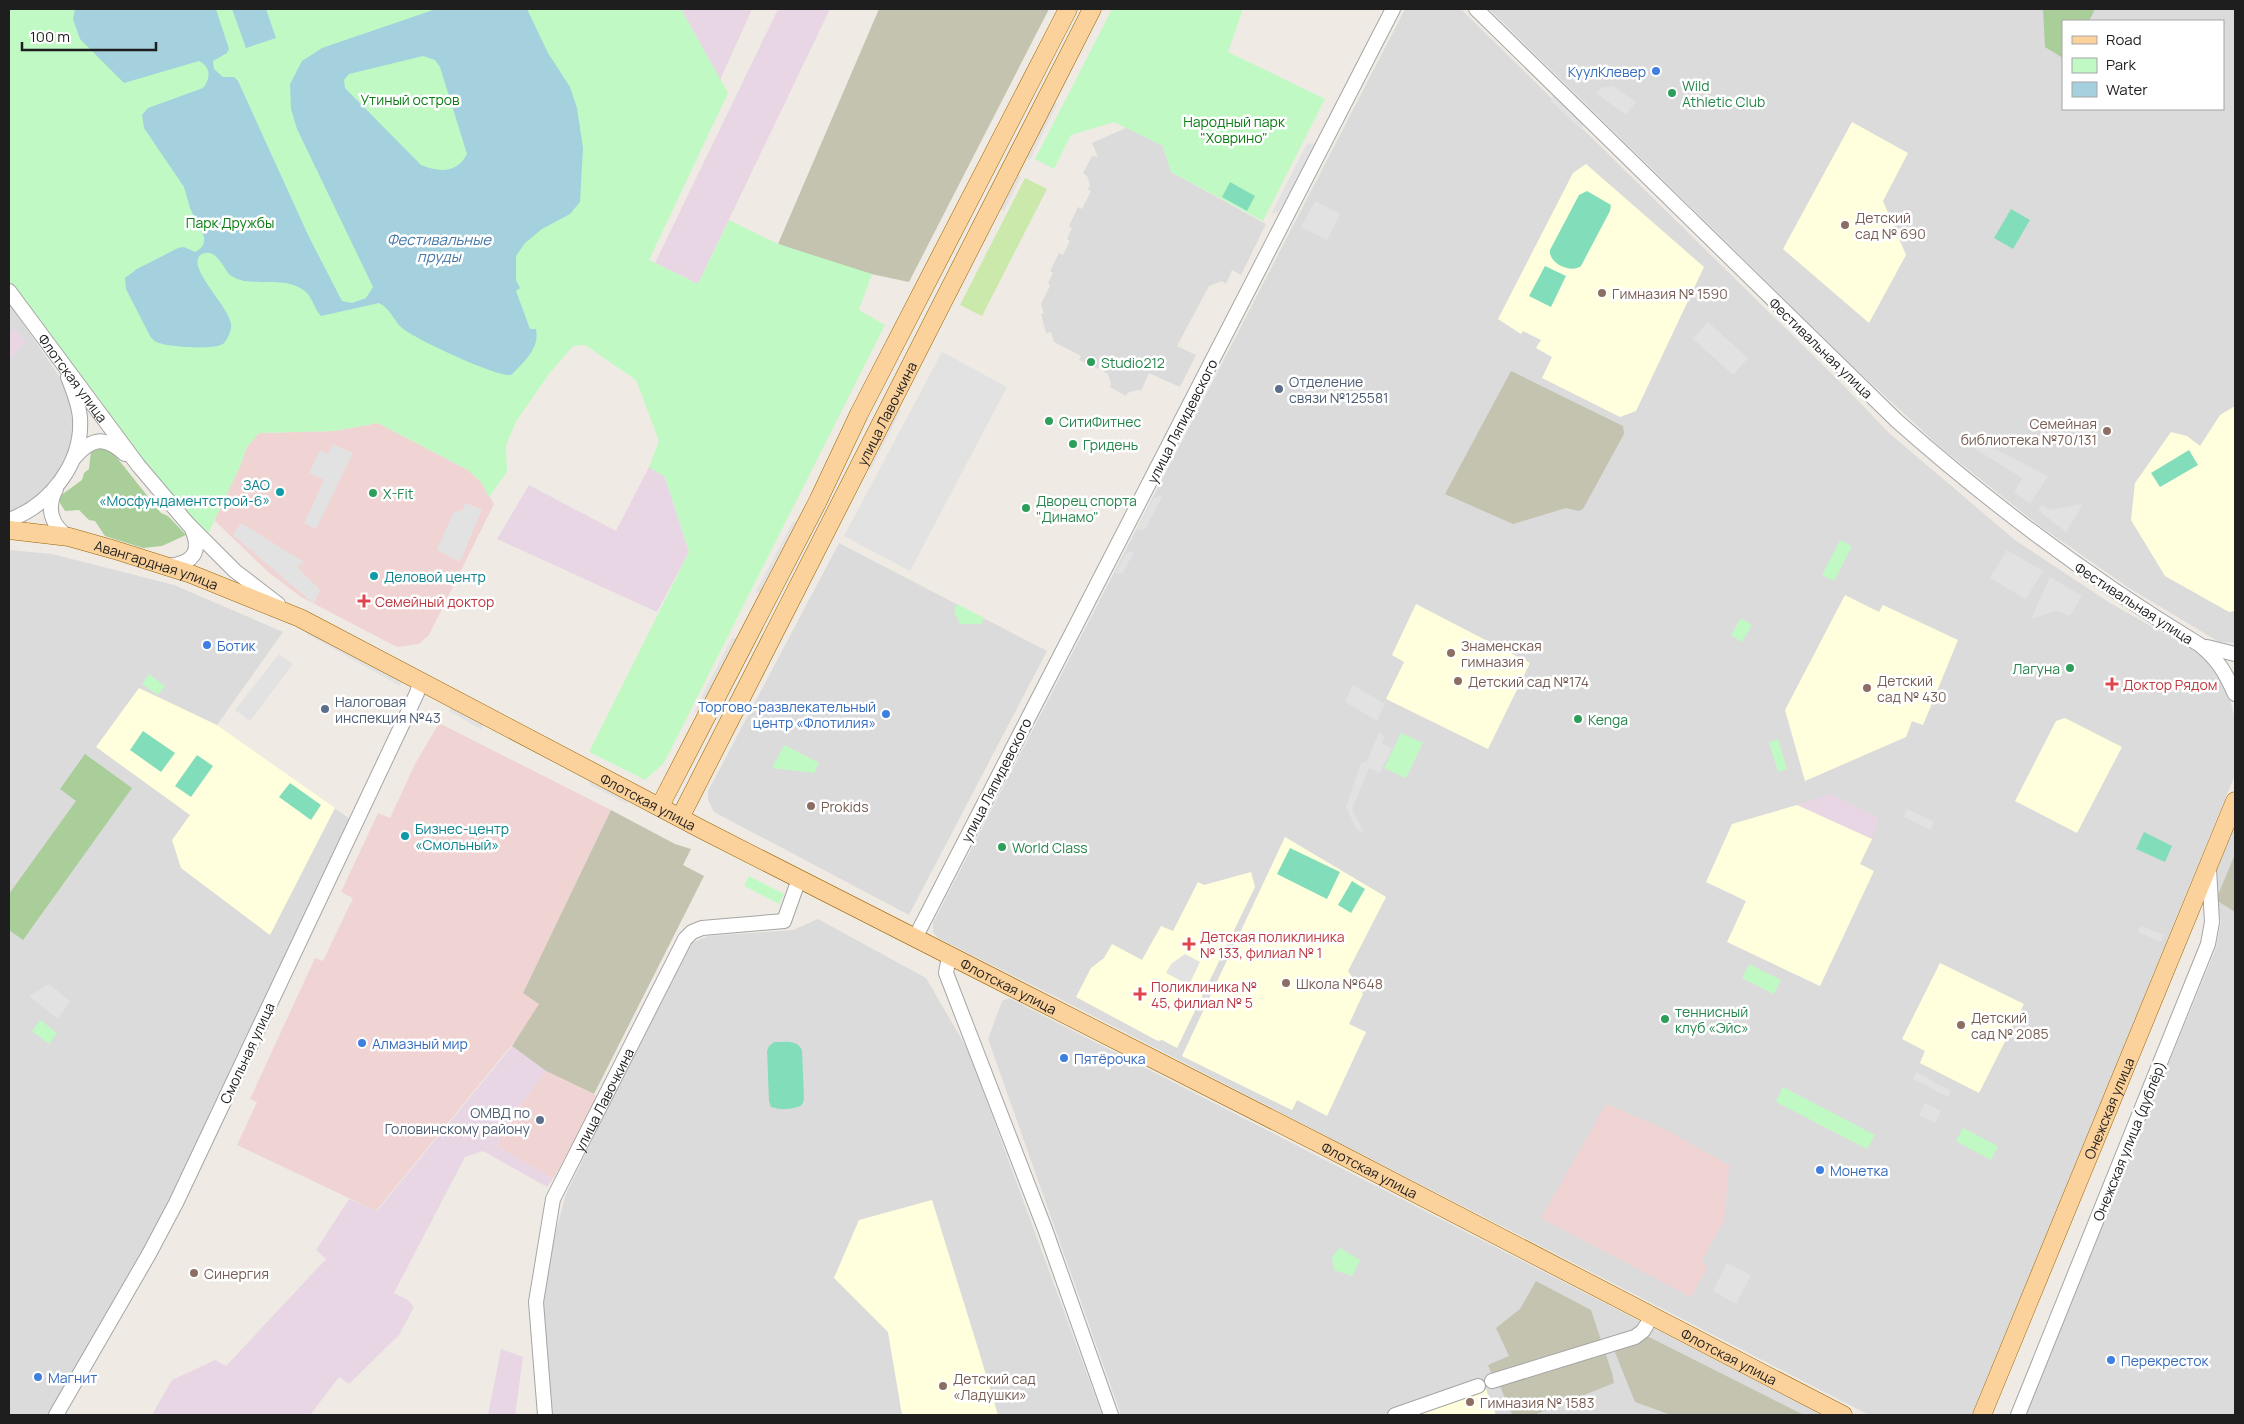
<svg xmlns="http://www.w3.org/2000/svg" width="2244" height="1424" font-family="Manrope,sans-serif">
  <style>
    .residential { fill: #dcdbdb; fill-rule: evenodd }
    .commercial { fill: #f0d4d3 }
    .industrial { fill: #e8d6e5 }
    .education { fill: #ffd }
    .construction { fill: #c4c3b0 }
    .grass { fill: #cae9aa }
    .forest { fill: #a9ce99 }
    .park { fill: #c1f9c5 }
    .pitch { fill: #82deba }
    .parking { fill: #e2e2e2 }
    .water { fill: #a4d1dd; fill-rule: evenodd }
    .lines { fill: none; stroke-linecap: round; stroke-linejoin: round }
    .minor-casing { stroke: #a5a5a5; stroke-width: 16 }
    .major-casing { stroke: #986400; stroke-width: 19 }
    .minor { stroke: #fff; stroke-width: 14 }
    .major { stroke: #fcd29c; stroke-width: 18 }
    .shop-dot { fill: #3f7fe0; stroke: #fff; stroke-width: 2 }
    .leisure-dot { fill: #2e9e5b; stroke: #fff; stroke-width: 2 }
    .education-dot { fill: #8d6e63; stroke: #fff; stroke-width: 2 }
    .service-dot { fill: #5c6f8a; stroke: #fff; stroke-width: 2 }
    .culture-dot { fill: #0f9aa8; stroke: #fff; stroke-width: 2 }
    .health-dot { fill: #e0444e; stroke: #fff; stroke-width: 2 }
    .labels { text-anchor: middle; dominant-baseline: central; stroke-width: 5; stroke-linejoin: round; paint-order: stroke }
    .shop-label { font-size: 14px; fill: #366cbe; stroke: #fff; text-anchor: start }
    .leisure-label { font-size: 14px; fill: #27864d; stroke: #fff; text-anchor: start }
    .park-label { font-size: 14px; fill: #0b7d14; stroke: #fff }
    .education-label { font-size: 14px; fill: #785e54; stroke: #fff; text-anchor: start }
    .street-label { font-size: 14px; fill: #1e1e1e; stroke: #fff }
    .service-label { font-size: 14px; fill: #4e5e75; stroke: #fff; text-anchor: start }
    .culture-label { font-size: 14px; fill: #0d838f; stroke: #fff; text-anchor: start }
    .health-label { font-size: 14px; fill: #be3a42; stroke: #fff; text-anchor: start }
    .water-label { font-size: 15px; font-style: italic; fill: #4778a6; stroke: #fff }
  </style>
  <rect width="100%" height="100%" fill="#efebe4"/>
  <g class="residential">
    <path d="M1405,9H1461L1844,386L1889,433L2015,540L2110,603L2204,656L2227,686L2235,721V775L1972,1415H1869L1070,1004L938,938L933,932V923ZM1348,972L1362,994L1349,1024L1366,1033L1297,1100L1292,1110L1182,1056Z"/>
    <path d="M1489,9H2235V643L2219,642L2129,588L2037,524L1940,447L1859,372ZM2063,21H2223V109H2063Z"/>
    <path d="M1128,127L1163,146L1171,172L1266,224L1241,275L1232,270L1226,284L1222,281L1209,286L1177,346L1196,355L1180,387L1149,373L1141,391L1138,390L1127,393L1126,396L1110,387L1111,384L1108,374L1104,372L1105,369L1099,367L1098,369L1079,360L1081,356L1054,342L1051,332L1046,333L1041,314L1044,313L1041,304L1050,286L1048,283L1053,273L1050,271L1059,253L1063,255L1070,241L1067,239L1072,228L1069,226L1078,207L1082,209L1091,191L1088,189L1090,185L1087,176L1083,173L1092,156L1098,157L1092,143Z"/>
    <path d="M9,303L64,383L72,401L76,422L67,461L43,494L9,514Z"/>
    <path d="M839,543L1047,651L909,915L714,812L708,800V791Z"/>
    <path d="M9,550L52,554L174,585L283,632L217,725L350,819L175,1194L62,1394L48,1415H9Z"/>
    <path d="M2235,825V1415H2025L2216,948L2221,921L2216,902L2214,873Z"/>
    <path d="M818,919L926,978L968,1050L1102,1415H553L541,1285L566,1194L687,945L708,936L793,930Z"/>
    <path d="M1009,998L1823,1415H1121L988,1039L1002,1001Z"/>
  </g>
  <g class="commercial">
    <path d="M378,423L468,470L481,482L494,504L429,635L419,644L397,647L301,597L268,572L214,520L241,464L246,448L259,433L334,431Z"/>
    <path d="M439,723L611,810L523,993L540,1004L515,1041L376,1211L237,1145L257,1102L250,1099L315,958L323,961L353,898L341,892L378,813L390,818L415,764Z"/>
    <path d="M546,1071L599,1097L553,1179L497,1146L505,1126Z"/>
    <path d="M1606,1104L1662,1128L1729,1165L1724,1221L1701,1262L1708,1266L1691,1297L1541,1218Z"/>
  </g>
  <g class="industrial">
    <path d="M681,9H752L720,80Z"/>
    <path d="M778,9H830L698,284L655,263Z"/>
    <path d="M14,328L27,342L9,360V333Z"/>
    <path d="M649,467L665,477L689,552L657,612L497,539L529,485L616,531Z"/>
    <path d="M1830,794L1879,818L1872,839L1797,805Z"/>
    <path d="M512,1046L546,1071L505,1126L497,1146L553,1179L547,1187L483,1151L465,1157L394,1293L408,1300L414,1307L399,1335L349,1384L339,1377L310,1415H152L172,1380L215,1360L226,1366L326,1259L316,1250L349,1199L377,1211Z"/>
    <path d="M501,1349L523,1357L515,1415H488Z"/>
  </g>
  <g class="education">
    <path d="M1852,122L1908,153L1883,201L1906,255L1869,323L1783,249Z"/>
    <path d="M1586,164L1704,267L1636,411L1620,417L1542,378L1552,357L1536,348L1541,340L1523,331L1521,334L1498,319L1573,173Z"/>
    <path d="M2235,406V611L2229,612L2165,576L2131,520L2135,483L2171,432L2187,436L2200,446L2220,415Z"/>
    <path d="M1845,595L1879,612L1883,605L1958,640L1923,725L1912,721L1906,737L1805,781L1785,710Z"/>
    <path d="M1416,604L1530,663L1488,749L1386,699L1404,662L1392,655Z"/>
    <path d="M139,688L217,725L335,808L270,935L181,868L172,840L190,815L96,747Z"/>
    <path d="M2065,718L2122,747L2077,833L2015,801L2056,721Z"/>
    <path d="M1797,805L1872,839L1860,864L1874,871L1820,986L1727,942L1746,901L1706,882L1732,824Z"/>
    <path d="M1285,837L1386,897L1348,971L1363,994L1349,1024L1366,1032L1327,1116L1297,1100L1292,1110L1182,1056Z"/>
    <path d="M1251,872L1255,887L1177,1048L1162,1040L1158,1041L1076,997L1091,968L1104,958L1112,944L1142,960L1161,926L1173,931L1198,882L1204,885Z"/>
    <path d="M1940,963L2024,1004L1979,1093L1920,1063L1925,1051L1902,1039Z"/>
    <path d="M932,1200L977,1345L998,1415H902L888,1332L834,1278L859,1220Z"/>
    <path d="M1486,1389L1496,1415H1412Z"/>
  </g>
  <g class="construction">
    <path d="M879,9H1049L909,282L857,271L778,244Z"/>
    <path d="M1511,371L1623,426L1624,434L1583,509L1579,511L1566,508L1513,524L1445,494Z"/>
    <path d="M611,810L675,844L691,849L683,865L704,876L594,1094L546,1071L512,1046L539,1004L523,993Z"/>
    <path d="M2235,854V912L2216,900Z"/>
    <path d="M1536,1281L1591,1310L1612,1373L1614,1383L1534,1415H1512L1500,1386L1493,1377L1488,1365L1509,1356L1496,1328L1520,1309Z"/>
    <path d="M1647,1336L1804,1415H1671L1635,1402L1614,1350Z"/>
  </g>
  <path class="grass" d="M1025,178L1047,189L982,316L960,305Z"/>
  <g class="forest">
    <path d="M2043,9H2095L2089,21H2063V58L2045,47Z"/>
    <path d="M98,447L110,449L161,513L168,516L186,535L162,546L143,548L105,536L95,521L89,520L79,510L65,511L60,503V496L82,480L84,473L89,469L91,450Z"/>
    <path d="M85,754L132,788L23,940L9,930V894L76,801L60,789Z"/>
  </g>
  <g class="park">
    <path d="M9,9H681L728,93L649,260L698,284L729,220L778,244L872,274L859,310L885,325L664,763L645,780L589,752L689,552L665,477L649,467L659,441L636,380L585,345L573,346L549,374L517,420L506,445L507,472L489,497L481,482L468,470L378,423L334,431L259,433L246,448L241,464L207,536L155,480L9,282Z"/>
    <path d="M1112,9H1243L1228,52L1325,99L1263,221L1171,172L1163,146L1114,122L1071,135L1054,169L1035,159Z"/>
    <path d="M1840,540L1852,546L1834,581L1822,575Z"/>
    <path d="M957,604L984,618L981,624H960L954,611Z"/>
    <path d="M1741,618L1752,625L1742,642L1731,635Z"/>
    <path d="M149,674L165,686L158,695L142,684Z"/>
    <path d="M1401,733L1423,743L1406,778L1384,768Z"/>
    <path d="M1778,739L1787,769L1778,772L1769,742Z"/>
    <path d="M784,745L819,763L814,773L772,768Z"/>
    <path d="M749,876L784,894L779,904L744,886Z"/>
    <path d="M1749,964L1781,980L1774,994L1742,978Z"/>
    <path d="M40,1020L57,1033L49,1044L32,1031Z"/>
    <path d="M1783,1087L1875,1135L1867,1149L1776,1102Z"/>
    <path d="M1963,1128L1998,1146L1991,1160L1956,1141Z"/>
    <path d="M1340,1248L1360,1260L1352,1276L1334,1270L1332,1257Z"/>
  </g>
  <g class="pitch">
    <path d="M1230,182L1255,196L1247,211L1222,197Z"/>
    <path d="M1587,191L1611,205L1610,211L1581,266C1571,274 1548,263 1550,250L1579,195Z"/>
    <path d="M2011,209L2030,220L2013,249L1994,238Z"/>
    <path d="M1545,266L1566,276L1551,307L1529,296Z"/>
    <path d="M2189,450L2198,465L2160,487L2151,473Z"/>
    <path d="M143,731L175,753L161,772L130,750Z"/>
    <path d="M197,755L213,766L191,797L175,786Z"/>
    <path d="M290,783L321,805L311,820L279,797Z"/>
    <path d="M2144,832L2172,846L2165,862L2136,849Z"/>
    <path d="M1290,848L1340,872L1327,899L1277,874Z"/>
    <path d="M1352,881L1365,889L1351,913L1338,905Z"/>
    <path d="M774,1042C784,1042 797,1039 802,1050L804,1099L802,1105C793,1110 780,1110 771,1107L769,1101L767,1051L769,1046Z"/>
  </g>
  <g class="parking">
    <path d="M1613,86L1636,102L1626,115L1596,93L1601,88Z"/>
    <path d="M1554,92L1584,122L1582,130L1551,101Z"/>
    <path d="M1054,103L1057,104L1030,160L1027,159Z"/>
    <path d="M1315,143L1279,212L1271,214L1307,144Z"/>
    <path d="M1017,174L1021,176L1004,211L1000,209Z"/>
    <path d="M1315,201L1340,214L1327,240L1301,227Z"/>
    <path d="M1708,322L1748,358L1733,375L1693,339Z"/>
    <path d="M942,352L1007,387L910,571L844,536Z"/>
    <path d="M895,410H901L871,469L864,470Z"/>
    <path d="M1977,440L2048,476L2030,504L2014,492L2022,478L1974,448Z"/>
    <path d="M333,444L353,453L316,529L304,523L324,480L309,473L320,450L328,454Z"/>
    <path d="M1163,495L1145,529L1136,531L1154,498Z"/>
    <path d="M465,503L482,509L460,562L437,550L453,513L463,510Z"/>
    <path d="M2042,504L2049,510L2083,504L2066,532L2038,510Z"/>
    <path d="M802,521L765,591L755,593L793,522Z"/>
    <path d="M241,523L304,562L297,567L320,590L314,604L233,535Z"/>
    <path d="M2007,550L2043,571L2026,599L1990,578Z"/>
    <path d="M1134,551L1123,573L1115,574L1126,553Z"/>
    <path d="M2050,577L2082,596L2070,616L2056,611L2031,619Z"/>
    <path d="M308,628L402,679L400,686L305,633Z"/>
    <path d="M742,637L703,712H694L732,638Z"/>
    <path d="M279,654L293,664L250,721L235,710Z"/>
    <path d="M1353,685L1385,704L1377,721L1345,702Z"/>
    <path d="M450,705L483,723L482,730L449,711Z"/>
    <path d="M1379,732L1385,736L1382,743L1392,748L1380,773L1369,768L1352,809L1364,833L1357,830L1346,807L1361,763L1367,761Z"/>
    <path d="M590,776L626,796L627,804L590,785Z"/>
    <path d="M1907,809L1934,822L1930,830L1904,817Z"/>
    <path d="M2141,926L2164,935L2161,942L2138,932Z"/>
    <path d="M1185,954L1200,962L1189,985L1166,973L1171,964Z"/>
    <path d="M49,984L70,1001L58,1019L29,996Z"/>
    <path d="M1916,1072L1951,1091L1948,1097L1913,1079Z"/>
    <path d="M1925,1103L1941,1111L1935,1123L1919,1115Z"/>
    <path d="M1727,1263L1751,1275L1736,1304L1713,1291Z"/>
  </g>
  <g class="water">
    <path d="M75,9H216L229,49L227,53L213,61L214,69L223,77H234L238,81L309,237L342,301L352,303L366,298L373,287L297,129L291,109L290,84L302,61L322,48L436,9H527L548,53L570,87L577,108L583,148L580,202L570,214L542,229L525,243L516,256V280L520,288L516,291L530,329H536C540,348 524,362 511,375C496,377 415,339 402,328C393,320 391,309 379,303L321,316C315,310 313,300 307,293C291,277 264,284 244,281C240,280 234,278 230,275C223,269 217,247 202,254C182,265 234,310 231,327C231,331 227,341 223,344C214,350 170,347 159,343C155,342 152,339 150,336L126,289L125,278L137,269L178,248L184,247L195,252C202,248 205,245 204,237L190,208L184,187L144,128L142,115L148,108L203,88C211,78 211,67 199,61L124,83L80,39L73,19ZM423,56L435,60L440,67L467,154C457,174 438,172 421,165L345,88L344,80L349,74Z"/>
    <path d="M232,9H266L276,38L246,48Z"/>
  </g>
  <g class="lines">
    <g class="minor-casing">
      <g id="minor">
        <path d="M1476,9L1897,421C1992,505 2092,580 2200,645C2219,661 2225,672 2235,694"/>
        <path id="s1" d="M9,291L138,465L188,524L235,571L278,604"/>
        <path d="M74,458C92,437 105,436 125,454"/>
        <path d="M56,489C46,508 51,526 69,537"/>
        <path d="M9,520C50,505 83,463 80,418C79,404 73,390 68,377"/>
        <path d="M169,566C193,563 202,552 192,529"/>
        <path d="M2207,647L2235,654"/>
        <path d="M915,938L1393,9"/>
        <path d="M949,956L946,973L1045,1229L1111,1415"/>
        <path d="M1492,1381L1635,1337L1643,1331L1652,1316"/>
        <path d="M56,1415L149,1254L176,1203L417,693L420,682"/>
        <path id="s2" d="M545,1415L536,1302L553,1199L685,939L692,932L702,928L784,921L799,879"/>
        <path d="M1395,1415L1478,1386"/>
        <path d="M2018,1415L2208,944L2212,922L2209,869"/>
      </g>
    </g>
    <g class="major-casing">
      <g id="major">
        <path id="s3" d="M9,530L69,537L115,550L191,574L300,618L703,830L1332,1150L1843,1415"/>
        <path d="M660,806L818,501L859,414L1068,9"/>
        <path id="s4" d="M681,816L1092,9"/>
        <path id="s5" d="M1982,1415L2235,801"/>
      </g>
    </g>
    <use href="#minor" class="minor"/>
    <use href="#major" class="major"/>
  </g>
  <g class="shop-dot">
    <circle cx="1656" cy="71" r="5"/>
    <circle cx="207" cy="645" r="5"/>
    <circle cx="886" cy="714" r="5"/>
    <circle cx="362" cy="1043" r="5"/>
    <circle cx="1064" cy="1058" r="5"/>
    <circle cx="1820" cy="1170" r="5"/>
    <circle cx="2111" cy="1360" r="5"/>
    <circle cx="38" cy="1377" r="5"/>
  </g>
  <g class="leisure-dot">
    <circle cx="1672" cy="93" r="5"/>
    <circle cx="1091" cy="362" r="5"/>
    <circle cx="1049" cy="421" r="5"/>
    <circle cx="1073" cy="444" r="5"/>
    <circle cx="373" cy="493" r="5"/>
    <circle cx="1026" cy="508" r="5"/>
    <circle cx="2070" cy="668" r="5"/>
    <circle cx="1578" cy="719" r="5"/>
    <circle cx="1002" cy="847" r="5"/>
    <circle cx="1665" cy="1019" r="5"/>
  </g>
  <g class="education-dot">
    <circle cx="1845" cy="225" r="5"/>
    <circle cx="1602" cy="293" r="5"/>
    <circle cx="2107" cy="431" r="5"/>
    <circle cx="1451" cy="653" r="5"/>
    <circle cx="1458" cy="681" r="5"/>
    <circle cx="1867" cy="688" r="5"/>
    <circle cx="811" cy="806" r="5"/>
    <circle cx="1286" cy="983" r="5"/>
    <circle cx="1961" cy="1025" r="5"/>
    <circle cx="194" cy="1273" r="5"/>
    <circle cx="943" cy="1386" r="5"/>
    <circle cx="1470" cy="1402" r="5"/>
  </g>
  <g class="service-dot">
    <circle cx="1279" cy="389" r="5"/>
    <circle cx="325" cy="709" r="5"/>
    <circle cx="540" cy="1120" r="5"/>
  </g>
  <g class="culture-dot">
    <circle cx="280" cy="492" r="5"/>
    <circle cx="374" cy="576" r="5"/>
    <circle cx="405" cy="836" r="5"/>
  </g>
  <g class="health-dot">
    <path d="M361.5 593.5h5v5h5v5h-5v5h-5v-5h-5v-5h5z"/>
    <path d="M2109.5 676.5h5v5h5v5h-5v5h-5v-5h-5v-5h5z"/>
    <path d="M1186.5 936.5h5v5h5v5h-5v5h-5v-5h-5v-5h5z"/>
    <path d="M1137.5 986.5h5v5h5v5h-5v5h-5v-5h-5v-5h5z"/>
  </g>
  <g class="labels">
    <g class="shop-label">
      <text x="1646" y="71" text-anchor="end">КуулКлевер</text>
      <text x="217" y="645">Ботик</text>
      <text x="876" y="706" text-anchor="end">Торгово-развлекательный<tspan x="876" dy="16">центр «Флотилия»</tspan></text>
      <text x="372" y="1043">Алмазный мир</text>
      <text x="1074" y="1058">Пятёрочка</text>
      <text x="1830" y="1170">Монетка</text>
      <text x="2121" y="1360">Перекресток</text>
      <text x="48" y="1377">Магнит</text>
    </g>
    <g class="leisure-label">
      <text x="1682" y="85">Wild<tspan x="1682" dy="16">Athletic Club</tspan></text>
      <text x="1101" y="362">Studio212</text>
      <text x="1059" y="421">СитиФитнес</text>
      <text x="1083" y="444">Гридень</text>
      <text x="383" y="493">X-Fit</text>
      <text x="1036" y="500">Дворец спорта<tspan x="1036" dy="16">"Динамо"</tspan></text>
      <text x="2060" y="668" text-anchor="end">Лагуна</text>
      <text x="1588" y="719">Kenga</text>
      <text x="1012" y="847">World Class</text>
      <text x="1675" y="1011">теннисный<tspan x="1675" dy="16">клуб «Эйс»</tspan></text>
    </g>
    <g class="park-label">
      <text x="410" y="99">Утиный остров</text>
      <text x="1234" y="121">Народный парк<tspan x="1234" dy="16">"Ховрино"</tspan></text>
      <text x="230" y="222">Парк Дружбы</text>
    </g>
    <g class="education-label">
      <text x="1855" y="217">Детский<tspan x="1855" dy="16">сад № 690</tspan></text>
      <text x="1612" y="293">Гимназия № 1590</text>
      <text x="2097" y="423" text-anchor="end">Семейная<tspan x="2097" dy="16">библиотека №70/131</tspan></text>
      <text x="1461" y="645">Знаменская<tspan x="1461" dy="16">гимназия</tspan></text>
      <text x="1877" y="680">Детский<tspan x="1877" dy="16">сад № 430</tspan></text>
      <text x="1468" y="681">Детский сад №174</text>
      <text x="821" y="806">Prokids</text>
      <text x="1296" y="983">Школа №648</text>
      <text x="1971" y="1017">Детский<tspan x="1971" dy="16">сад № 2085</tspan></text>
      <text x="204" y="1273">Синергия</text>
      <text x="953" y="1378">Детский сад<tspan x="953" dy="16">«Ладушки»</tspan></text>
      <text x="1480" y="1402">Гимназия № 1583</text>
    </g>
    <g class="street-label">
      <text transform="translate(1821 348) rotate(44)">Фестивальная улица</text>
      <text stroke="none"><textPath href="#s1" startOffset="108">Флотская улица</textPath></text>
      <text stroke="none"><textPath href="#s4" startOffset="452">улица Лавочкина</textPath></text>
      <text transform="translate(1182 421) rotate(-63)">улица Ляпидевского</text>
      <text stroke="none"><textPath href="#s3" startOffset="152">Авангардная улица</textPath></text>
      <text transform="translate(2134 603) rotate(33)">Фестивальная улица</text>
      <text transform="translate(996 780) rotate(-63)">улица Ляпидевского</text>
      <text stroke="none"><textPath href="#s3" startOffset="699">Флотская улица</textPath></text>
      <text stroke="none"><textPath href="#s3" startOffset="1104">Флотская улица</textPath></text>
      <text transform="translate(247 1053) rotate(-65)">Смольная улица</text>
      <text stroke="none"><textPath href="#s2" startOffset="329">улица Лавочкина</textPath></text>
      <text stroke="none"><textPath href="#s5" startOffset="332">Онежская улица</textPath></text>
      <text transform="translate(2129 1141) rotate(-68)">Онежская улица (дублёр)</text>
      <text stroke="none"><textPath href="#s3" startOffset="1509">Флотская улица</textPath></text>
      <text stroke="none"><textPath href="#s3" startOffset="1914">Флотская улица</textPath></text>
    </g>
    <g class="service-label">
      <text x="1289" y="381">Отделение<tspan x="1289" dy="16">связи №125581</tspan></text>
      <text x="335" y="701">Налоговая<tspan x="335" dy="16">инспекция №43</tspan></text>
      <text x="530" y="1112" text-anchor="end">ОМВД по<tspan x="530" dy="16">Головинскому району</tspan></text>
    </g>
    <g class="culture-label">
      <text x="270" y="484" text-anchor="end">ЗАО<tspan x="270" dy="16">«Мосфундаментстрой-6»</tspan></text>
      <text x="384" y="576">Деловой центр</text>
      <text x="415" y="828">Бизнес-центр<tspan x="415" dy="16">«Смольный»</tspan></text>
    </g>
    <g class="health-label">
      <text x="375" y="601">Семейный доктор</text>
      <text x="2123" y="684">Доктор Рядом</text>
      <text x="1200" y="936">Детская поликлиника<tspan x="1200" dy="16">№ 133, филиал № 1</tspan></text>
      <text x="1151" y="986">Поликлиника №<tspan x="1151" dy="16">45, филиал № 5</tspan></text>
    </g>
    <g class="water-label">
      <text x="439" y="239">Фестивальные<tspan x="439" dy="17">пруды</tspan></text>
    </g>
  </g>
  <rect width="2244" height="1424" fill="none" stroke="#1e1e1e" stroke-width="20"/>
  <rect x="2062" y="20" width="162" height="90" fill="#ffffff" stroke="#a5a5a5"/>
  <rect x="2072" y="36" width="25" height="8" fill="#fcd29c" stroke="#a5a5a5"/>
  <text x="2106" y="45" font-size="15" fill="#1e1e1e">Road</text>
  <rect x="2072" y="58" width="25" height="15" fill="#c1f9c5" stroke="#a5a5a5"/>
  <text x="2106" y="70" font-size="15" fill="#1e1e1e">Park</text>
  <rect x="2072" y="82" width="25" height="15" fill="#a4d1dd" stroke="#a5a5a5"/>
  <text x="2106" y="95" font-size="15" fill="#1e1e1e">Water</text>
  <path d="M22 42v8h134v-8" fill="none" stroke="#1e1e1e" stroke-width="2.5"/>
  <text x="30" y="42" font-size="15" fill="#1e1e1e" stroke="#ffffff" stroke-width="4" paint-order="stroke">100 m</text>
</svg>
